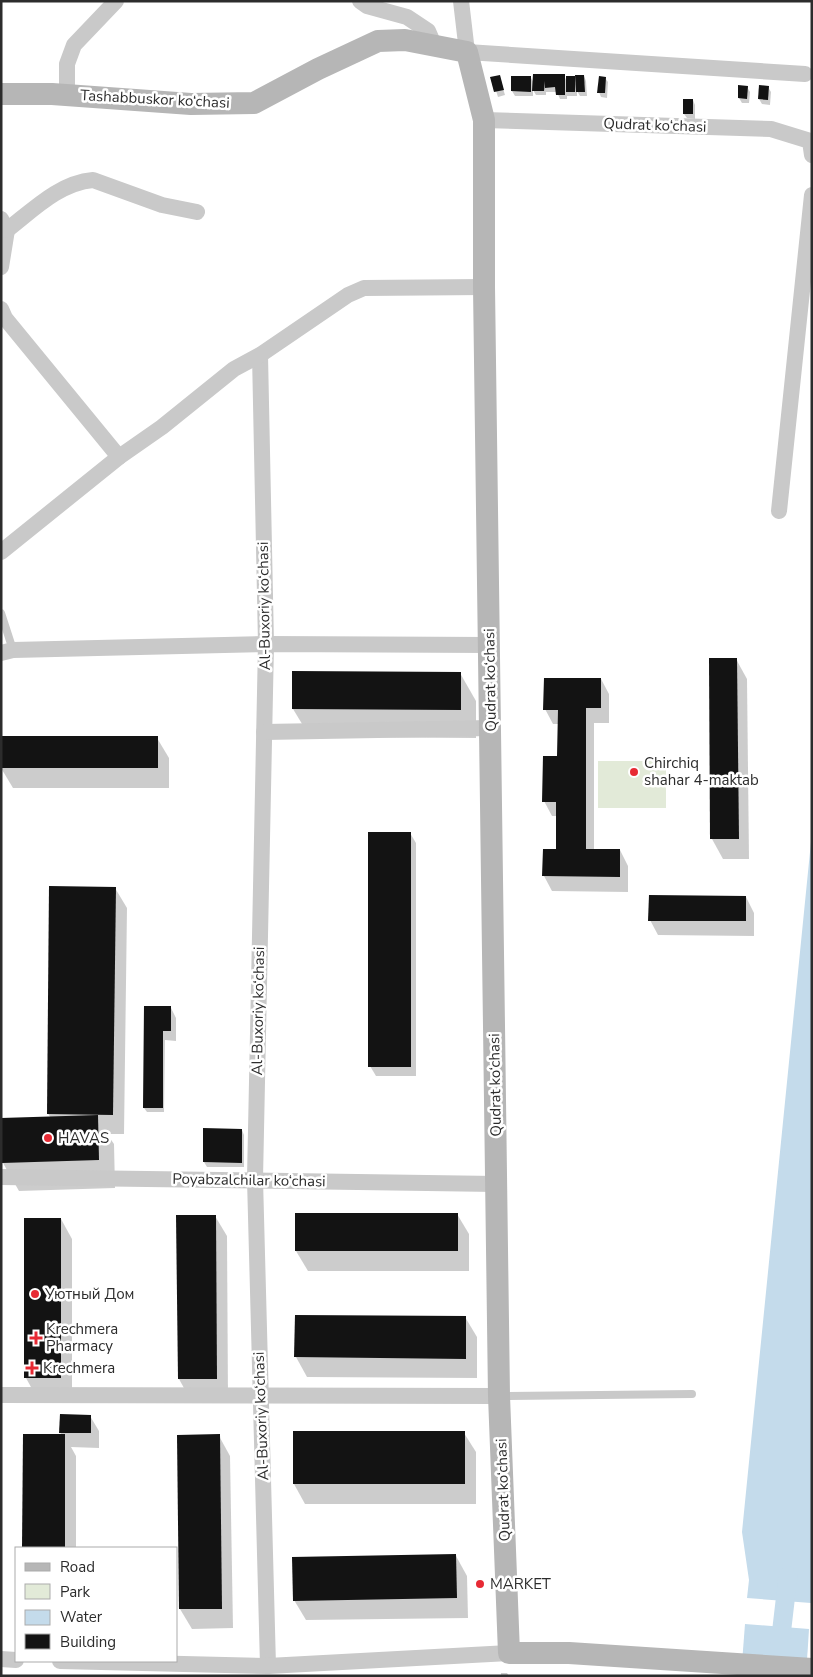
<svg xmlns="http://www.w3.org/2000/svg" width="813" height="1677" font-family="'Nunito Sans',sans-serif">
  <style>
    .green { fill: #e2ead8 }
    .water { fill: #c4dbeb }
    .shadow { fill: #0003 }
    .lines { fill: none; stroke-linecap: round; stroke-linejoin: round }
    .canal { stroke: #c4dbeb; stroke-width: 19 }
    .building { fill: #131313 }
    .lane { stroke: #c9c9c9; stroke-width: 8 }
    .street { stroke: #c9c9c9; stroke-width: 16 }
    .secondary { stroke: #b6b6b6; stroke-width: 22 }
    .poi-dot { fill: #e72a34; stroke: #fff; stroke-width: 2 }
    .labels { text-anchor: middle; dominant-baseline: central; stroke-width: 5; stroke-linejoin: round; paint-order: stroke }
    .street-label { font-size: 15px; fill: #2c2c2c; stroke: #fff }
    .poi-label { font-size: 15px; fill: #2c2c2c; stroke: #fff; text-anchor: start }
  </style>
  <rect width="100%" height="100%" fill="#fff"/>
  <rect class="green" x="598" y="761" width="68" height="47"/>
  <g class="water">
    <path d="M812,832V1595L811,1603L747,1598L749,1580L742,1532Z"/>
    <path d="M745,1624L809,1629L806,1676H741Z"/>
  </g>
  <g class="shadow">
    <path d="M564,75L566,80L567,77L584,76L586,81L587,96H580L577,91V96H567V99H560L557,92H546V95H536L533,90V96H515L512,91L531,78L534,83Z"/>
    <path d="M499,76L505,95L498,97L492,78Z"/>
    <path d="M605,78L608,82L607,98L601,97L599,92Z"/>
    <path d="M760,86L768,87L771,92L770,105L762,104L759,99Z"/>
    <path d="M747,87L750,92L749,103H742L739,98Z"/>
    <path d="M693,100L695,105V119L687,118L684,114Z"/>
    <path d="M710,659H736L747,679L749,859H723L712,839Z"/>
    <path d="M460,673L476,701V738L310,737L293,709Z"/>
    <path d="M601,679L609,694V723H594V850H620L628,866V892L552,891L544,876V850H557L558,816H552L544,801L559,758V724H553L545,709Z"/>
    <path d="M157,738L169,758V788H13L1,768Z"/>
    <path d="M410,833L416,843V1076H376L370,1066Z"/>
    <path d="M115,888L127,908L124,1134H107L114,1144L115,1188L19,1191L3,1163L50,1117L48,1113Z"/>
    <path d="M746,897L754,913V936L658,935L650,920Z"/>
    <path d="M146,1007L171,1008L176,1018V1041L165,1040L164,1112H147L144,1108Z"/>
    <path d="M242,1130L244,1135V1167H207L204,1162Z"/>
    <path d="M457,1214L469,1234V1271H308L296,1251Z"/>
    <path d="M215,1216L227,1236L228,1398L190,1399L179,1379Z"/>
    <path d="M61,1219L72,1239V1398H37L26,1378Z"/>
    <path d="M296,1316L465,1317L477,1337V1378L307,1377L296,1357Z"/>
    <path d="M90,1416L99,1431V1448L71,1447L76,1456V1548H24V1435L62,1436L60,1432Z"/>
    <path d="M464,1433L476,1452V1504H305L294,1484Z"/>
    <path d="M178,1436H219L230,1456L233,1628L192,1629L180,1609Z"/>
    <path d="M456,1556L467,1576L468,1618L306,1620L294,1600Z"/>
    <path d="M501,1673H507L509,1676H501Z"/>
  </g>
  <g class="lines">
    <path class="canal" d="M779,1653L788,1576"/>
  </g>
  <g class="building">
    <path d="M533,74H565V95H556L555,87L545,88V81L544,91H532Z"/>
    <path d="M500,75L504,90L494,92L490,77Z"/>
    <path d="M575,75H584L585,92H576Z"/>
    <path d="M511,76H531V92L511,91Z"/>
    <rect x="566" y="76" width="9" height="16"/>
    <path d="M599,76L606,77L605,93H597Z"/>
    <path d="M738,85L748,86L747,99L738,98Z"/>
    <path d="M759,85L769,86L768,100L758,99Z"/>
    <rect x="683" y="99" width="10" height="15"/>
    <path d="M709,658H737L739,839H710Z"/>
    <path d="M292,671L461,672V710L292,709Z"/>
    <path d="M544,678H601V708H586V849H620V877L542,876L543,849H556V802H542L543,756H557L558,710H543Z"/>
    <rect x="1" y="736" width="157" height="32"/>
    <rect x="368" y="832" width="43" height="235"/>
    <path d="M49,886L116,887L113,1115L47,1114Z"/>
    <path d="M649,895L746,896V921H648Z"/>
    <path d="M144,1006H171V1031H163V1108H143Z"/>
    <path d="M98,1115L99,1160L2,1163L1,1118Z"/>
    <path d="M203,1128L242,1129V1163L203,1162Z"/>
    <rect x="295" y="1213" width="163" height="38"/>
    <path d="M176,1215H216L217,1379H178Z"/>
    <rect x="24" y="1218" width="37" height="160"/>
    <path d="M295,1315L466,1316V1359L294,1357Z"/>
    <path d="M60,1414L91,1415V1433H59Z"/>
    <rect x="293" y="1431" width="172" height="53"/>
    <path d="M23,1434H65V1548H22Z"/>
    <path d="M220,1434L222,1609H179L177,1435Z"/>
    <path d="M456,1554L457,1598L293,1601L292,1557Z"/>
  </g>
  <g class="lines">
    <g class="lane">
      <path d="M1,613L13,650"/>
      <path d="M501,1396L692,1394"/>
    </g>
    <g class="street">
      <path d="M360,1L367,6L407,17L428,31L434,45"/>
      <path d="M461,1L467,52L805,74"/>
      <path d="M67,95V64L74,45L116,1"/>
      <path d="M484,120L771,129L810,141L812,155"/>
      <path d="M1,219L7,230L1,267"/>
      <path d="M7,230C33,210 59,183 93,180L162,205L197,212"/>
      <path d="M1,309L5,318L119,457"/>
      <path d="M260,355L266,644L255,1179L268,1666"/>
      <path d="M779,511L812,195"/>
      <path d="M1,552L119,457L162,427L234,369L260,355L348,295L364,288L484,287"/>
      <path d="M1,653L13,650L266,644L490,645"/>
      <path d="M264,732L491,728"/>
      <path d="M1,1177L496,1184"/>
      <path d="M1,1395L499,1396"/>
      <path d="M1,1659L16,1660"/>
      <path d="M60,1661L268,1666L509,1653"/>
    </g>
    <path class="secondary" d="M1,94H52L191,104L254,103L318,69L378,41L405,40L467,52L484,120V287L499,1396L509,1653H569L812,1669"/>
  </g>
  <g class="poi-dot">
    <circle cx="634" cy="772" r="5"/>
    <circle cx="48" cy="1138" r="5"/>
    <circle cx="35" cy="1294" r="5"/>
    <path d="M33.5 1330.5h5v5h5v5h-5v5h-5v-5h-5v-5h5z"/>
    <path d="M29.5 1360.5h5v5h5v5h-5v5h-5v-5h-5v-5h5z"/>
    <circle cx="480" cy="1584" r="5"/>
  </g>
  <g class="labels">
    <g class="street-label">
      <text transform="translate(155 99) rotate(3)">Tashabbuskor ko‘chasi</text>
      <text transform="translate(655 125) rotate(2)">Qudrat ko‘chasi</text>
      <text transform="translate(264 606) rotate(-91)">Al-Buxoriy ko‘chasi</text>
      <text transform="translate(490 680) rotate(-91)">Qudrat ko‘chasi</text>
      <text transform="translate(258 1011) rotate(-89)">Al-Buxoriy ko‘chasi</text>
      <text transform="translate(495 1085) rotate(-91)">Qudrat ko‘chasi</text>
      <text transform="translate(249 1180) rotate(1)">Poyabzalchilar ko‘chasi</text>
      <text transform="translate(261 1416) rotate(-92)">Al-Buxoriy ko‘chasi</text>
      <text transform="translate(503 1490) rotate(-92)">Qudrat ko‘chasi</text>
    </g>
    <g class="poi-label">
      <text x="644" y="763">Chirchiq<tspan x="644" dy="17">shahar 4-maktab</tspan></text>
      <text x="58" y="1138">HAVAS</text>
      <text x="45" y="1294">Уютный Дом</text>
      <text x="46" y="1329">Krechmera<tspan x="46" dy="17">Pharmacy</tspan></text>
      <text x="43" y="1368">Krechmera</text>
      <text x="490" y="1584">MARKET</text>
    </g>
  </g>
  <rect width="813" height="1677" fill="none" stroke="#2c2c2c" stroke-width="5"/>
  <rect x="15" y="1547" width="162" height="115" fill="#ffffff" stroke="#ababab"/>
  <rect x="25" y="1563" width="25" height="8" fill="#b6b6b6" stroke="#ababab"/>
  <text x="60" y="1572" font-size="15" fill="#2c2c2c">Road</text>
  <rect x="25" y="1584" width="25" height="15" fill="#e2ead8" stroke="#ababab"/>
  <text x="60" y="1597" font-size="15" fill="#2c2c2c">Park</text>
  <rect x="25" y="1610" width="25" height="15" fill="#c4dbeb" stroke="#ababab"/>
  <text x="60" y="1622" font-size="15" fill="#2c2c2c">Water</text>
  <rect x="25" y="1634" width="25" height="15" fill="#131313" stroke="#ababab"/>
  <text x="60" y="1647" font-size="15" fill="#2c2c2c">Building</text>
</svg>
